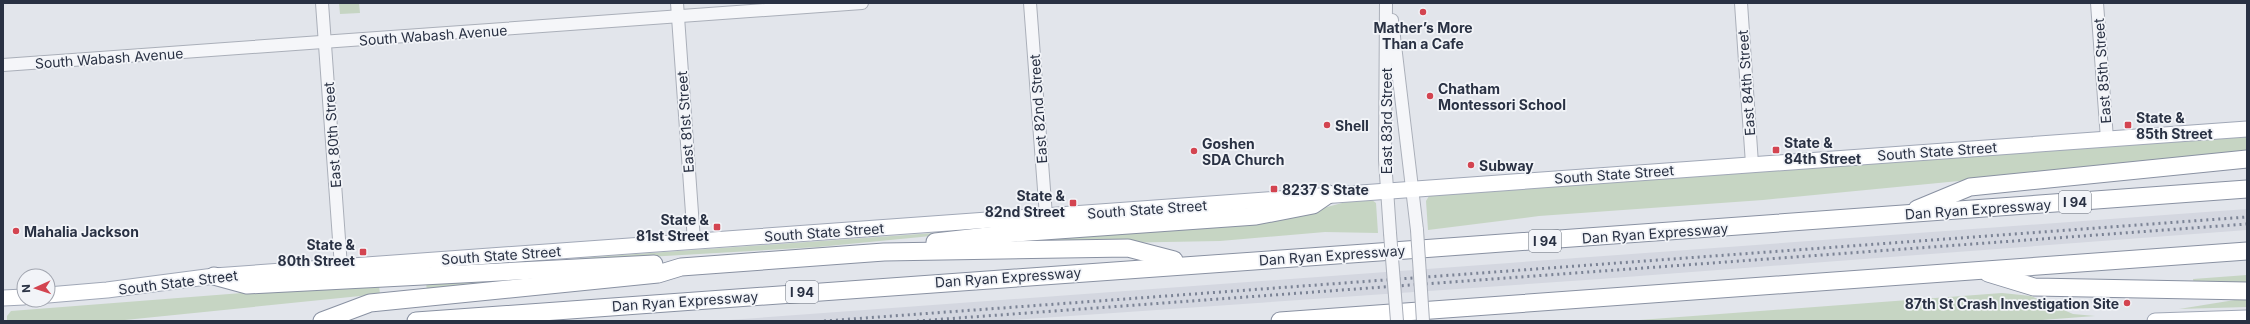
<svg xmlns="http://www.w3.org/2000/svg" width="2250" height="324" font-family="Inter,sans-serif">
  <style>
    .built { fill: #d4d7e0 }
    .green { fill: #c6d5c3 }
    .lines { fill: none; stroke-linecap: round; stroke-linejoin: round }
    .minor-casing { stroke: #aaafb9; stroke-width: 14 }
    .major-casing { stroke: #a1a8b7; stroke-width: 17 }
    .highway-casing { stroke: #8991a2; stroke-width: 19 }
    .minor { stroke: #f5f6f9; stroke-width: 12 }
    .major { stroke: #fff; stroke-width: 15 }
    .highway { stroke: #fff; stroke-width: 17 }
    .rail { stroke: #7b8395; stroke-width: 3; stroke-dasharray: 2 4; stroke-linecap: butt }
    .minor-bridge-casing { stroke: #aaafb9; stroke-width: 14; stroke-linecap: butt }
    .minor-bridge { stroke: #f5f6f9; stroke-width: 12 }
    .poi-dot { fill: #d34450; stroke: #f2f4f8; stroke-width: 1.5 }
    .labels { text-anchor: middle; dominant-baseline: central; stroke-width: 3.5; stroke-linejoin: round; paint-order: stroke }
    .shield { fill: #f2f4f8; stroke: #656c79; stroke-width: 1 }
    .shield-label { font-size: 13px; font-weight: bold; fill: #293143 }
    .poi-label { font-size: 14px; font-weight: bold; fill: #293143; stroke: #f2f4f8; text-anchor: start }
    .street-label { font-size: 14px; fill: #293143; stroke: #f2f4f8 }
  </style>
  <rect width="100%" height="100%" fill="#e2e5eb"/>
  <path class="built" d="M2247,209V230L1600,279L998,321H715Z"/>
  <g class="green">
    <path d="M339,3H359L360,13L340,14Z"/>
    <path d="M2247,136V153L1763,200L1539,216L1428,230L1426,201L1429,196Z"/>
    <path d="M1372,200L1376,203L1378,233L1325,232L1220,241L1002,245V242L1304,213L1346,202Z"/>
    <path d="M962,231V233L818,247L580,261V258Z"/>
    <path d="M555,275L427,292L426,282Z"/>
    <path d="M2247,275V284H2194L2193,279Z"/>
    <path d="M379,286L380,294L115,321H7V316L11,311L255,292Z"/>
    <path d="M2002,293L2031,296L2073,314L2095,316L2027,321H1626Z"/>
    <path d="M2247,298V307L2179,309Z"/>
  </g>
  <g class="lines">
    <g class="minor-casing">
      <g id="minor">
        <path d="M322,3L341,267"/>
        <path d="M677,3L694,241"/>
        <path d="M1030,3L1046,216"/>
        <path d="M1386,3L1385,160L1390,233"/>
        <path d="M1741,3L1752,164"/>
        <path d="M2097,3L2107,139"/>
        <path d="M1392,20L1417,230"/>
        <path d="M3,65L862,3"/>
      </g>
    </g>
    <g class="major-casing">
      <g id="major">
        <path d="M48,295L107,290L214,276L2247,129"/>
        <path d="M3,298L24,297"/>
        <path d="M2155,321L2247,318"/>
      </g>
    </g>
    <g class="highway-casing">
      <g id="highway">
        <path d="M1917,209L1970,187L2247,159"/>
        <path d="M935,242L1014,233L1256,216L1313,205L1329,194"/>
        <path d="M1988,273L2034,287L2247,291"/>
        <path d="M214,276L247,285L654,264"/>
        <path d="M322,321L370,303L658,274L681,267L884,252L1128,248L1174,260"/>
        <path d="M416,321C1026,276 1637,235 2247,189"/>
        <path d="M1280,321L2247,251"/>
      </g>
    </g>
    <use href="#minor" class="minor"/>
    <use href="#major" class="major"/>
    <use href="#highway" class="highway"/>
    <g class="rail">
      <path d="M824,321L2247,217"/>
      <path d="M917,321L2247,224"/>
    </g>
    <g class="minor-bridge-casing">
      <g id="minor-bridge">
        <path d="M1417,230L1423,321"/>
        <path d="M1390,233L1397,321"/>
      </g>
    </g>
    <use href="#minor-bridge" class="minor-bridge"/>
  </g>
  <g class="poi-dot">
    <circle cx="1423" cy="12" r="4"/>
    <circle cx="1430" cy="96" r="4"/>
    <circle cx="1327" cy="125" r="4"/>
    <rect x="2124" y="121" width="8" height="8" rx="2"/>
    <rect x="1772" y="146" width="8" height="8" rx="2"/>
    <circle cx="1194" cy="151" r="4"/>
    <circle cx="1471" cy="165" r="4"/>
    <rect x="1270" y="185" width="8" height="8" rx="2"/>
    <rect x="1069" y="199" width="8" height="8" rx="2"/>
    <rect x="713" y="223" width="8" height="8" rx="2"/>
    <circle cx="16" cy="231" r="4"/>
    <rect x="359" y="248" width="8" height="8" rx="2"/>
    <circle cx="2127" cy="303" r="4"/>
  </g>
  <g class="labels">
    <g class="shield">
      <rect x="2059" y="191" width="32" height="22" rx="3"/>
      <rect x="1529" y="230" width="32" height="22" rx="3"/>
      <rect x="786" y="281" width="32" height="22" rx="3"/>
    </g>
    <g class="shield-label">
      <text x="2075" y="202">I 94</text>
      <text x="1545" y="241">I 94</text>
      <text x="802" y="292">I 94</text>
    </g>
    <g class="poi-label">
      <text x="1423" y="27" text-anchor="middle">Mather’s More<tspan x="1423" dy="16">Than a Cafe</tspan></text>
      <text x="1438" y="88">Chatham<tspan x="1438" dy="16">Montessori School</tspan></text>
      <text x="2136" y="117">State &amp;<tspan x="2136" dy="16">85th Street</tspan></text>
      <text x="1335" y="125">Shell</text>
      <text x="1784" y="142">State &amp;<tspan x="1784" dy="16">84th Street</tspan></text>
      <text x="1202" y="143">Goshen<tspan x="1202" dy="16">SDA Church</tspan></text>
      <text x="1479" y="165">Subway</text>
      <text x="1282" y="189">8237 S State</text>
      <text x="1065" y="195" text-anchor="end">State &amp;<tspan x="1065" dy="16">82nd Street</tspan></text>
      <text x="709" y="219" text-anchor="end">State &amp;<tspan x="709" dy="16">81st Street</tspan></text>
      <text x="24" y="231">Mahalia Jackson</text>
      <text x="355" y="244" text-anchor="end">State &amp;<tspan x="355" dy="16">80th Street</tspan></text>
      <text x="2119" y="303" text-anchor="end">87th St Crash Investigation Site</text>
    </g>
    <g class="street-label">
      <text transform="translate(433 35) rotate(-4)">South Wabash Avenue</text>
      <text transform="translate(109 58) rotate(-4)">South Wabash Avenue</text>
      <text transform="translate(2102 71) rotate(-94)">East 85th Street</text>
      <text transform="translate(1746 83) rotate(-94)">East 84th Street</text>
      <text transform="translate(1038 109) rotate(-94)">East 82nd Street</text>
      <text transform="translate(1386 121) rotate(-90)">East 83rd Street</text>
      <text transform="translate(685 122) rotate(-94)">East 81st Street</text>
      <text transform="translate(332 135) rotate(-94)">East 80th Street</text>
      <text transform="translate(1937 151) rotate(-4)">South State Street</text>
      <text transform="translate(1614 174) rotate(-4)">South State Street</text>
      <text transform="translate(1147 209) rotate(-4)">South State Street</text>
      <text transform="translate(1978 209) rotate(-4)">Dan Ryan Expressway</text>
      <text transform="translate(824 232) rotate(-4)">South State Street</text>
      <text transform="translate(1655 233) rotate(-4)">Dan Ryan Expressway</text>
      <text transform="translate(501 255) rotate(-4)">South State Street</text>
      <text transform="translate(1332 255) rotate(-4)">Dan Ryan Expressway</text>
      <text transform="translate(1008 277) rotate(-4)">Dan Ryan Expressway</text>
      <text transform="translate(178 282) rotate(-7)">South State Street</text>
      <text transform="translate(685 301) rotate(-4)">Dan Ryan Expressway</text>
    </g>
  </g>
  <rect width="2250" height="324" fill="none" stroke="#293143" stroke-width="8"/>
  <g transform="translate(36 288) rotate(267)"><circle r="19" fill="#f2f4f8" stroke="#a2a6b0"/>
  <path d="M0-3L7 15L0 10L-7 15Z" fill="#d34450"/>
  <text y="-6" font-size="11" font-weight="bold" text-anchor="middle" fill="#293143">N</text>
  </g>
</svg>
